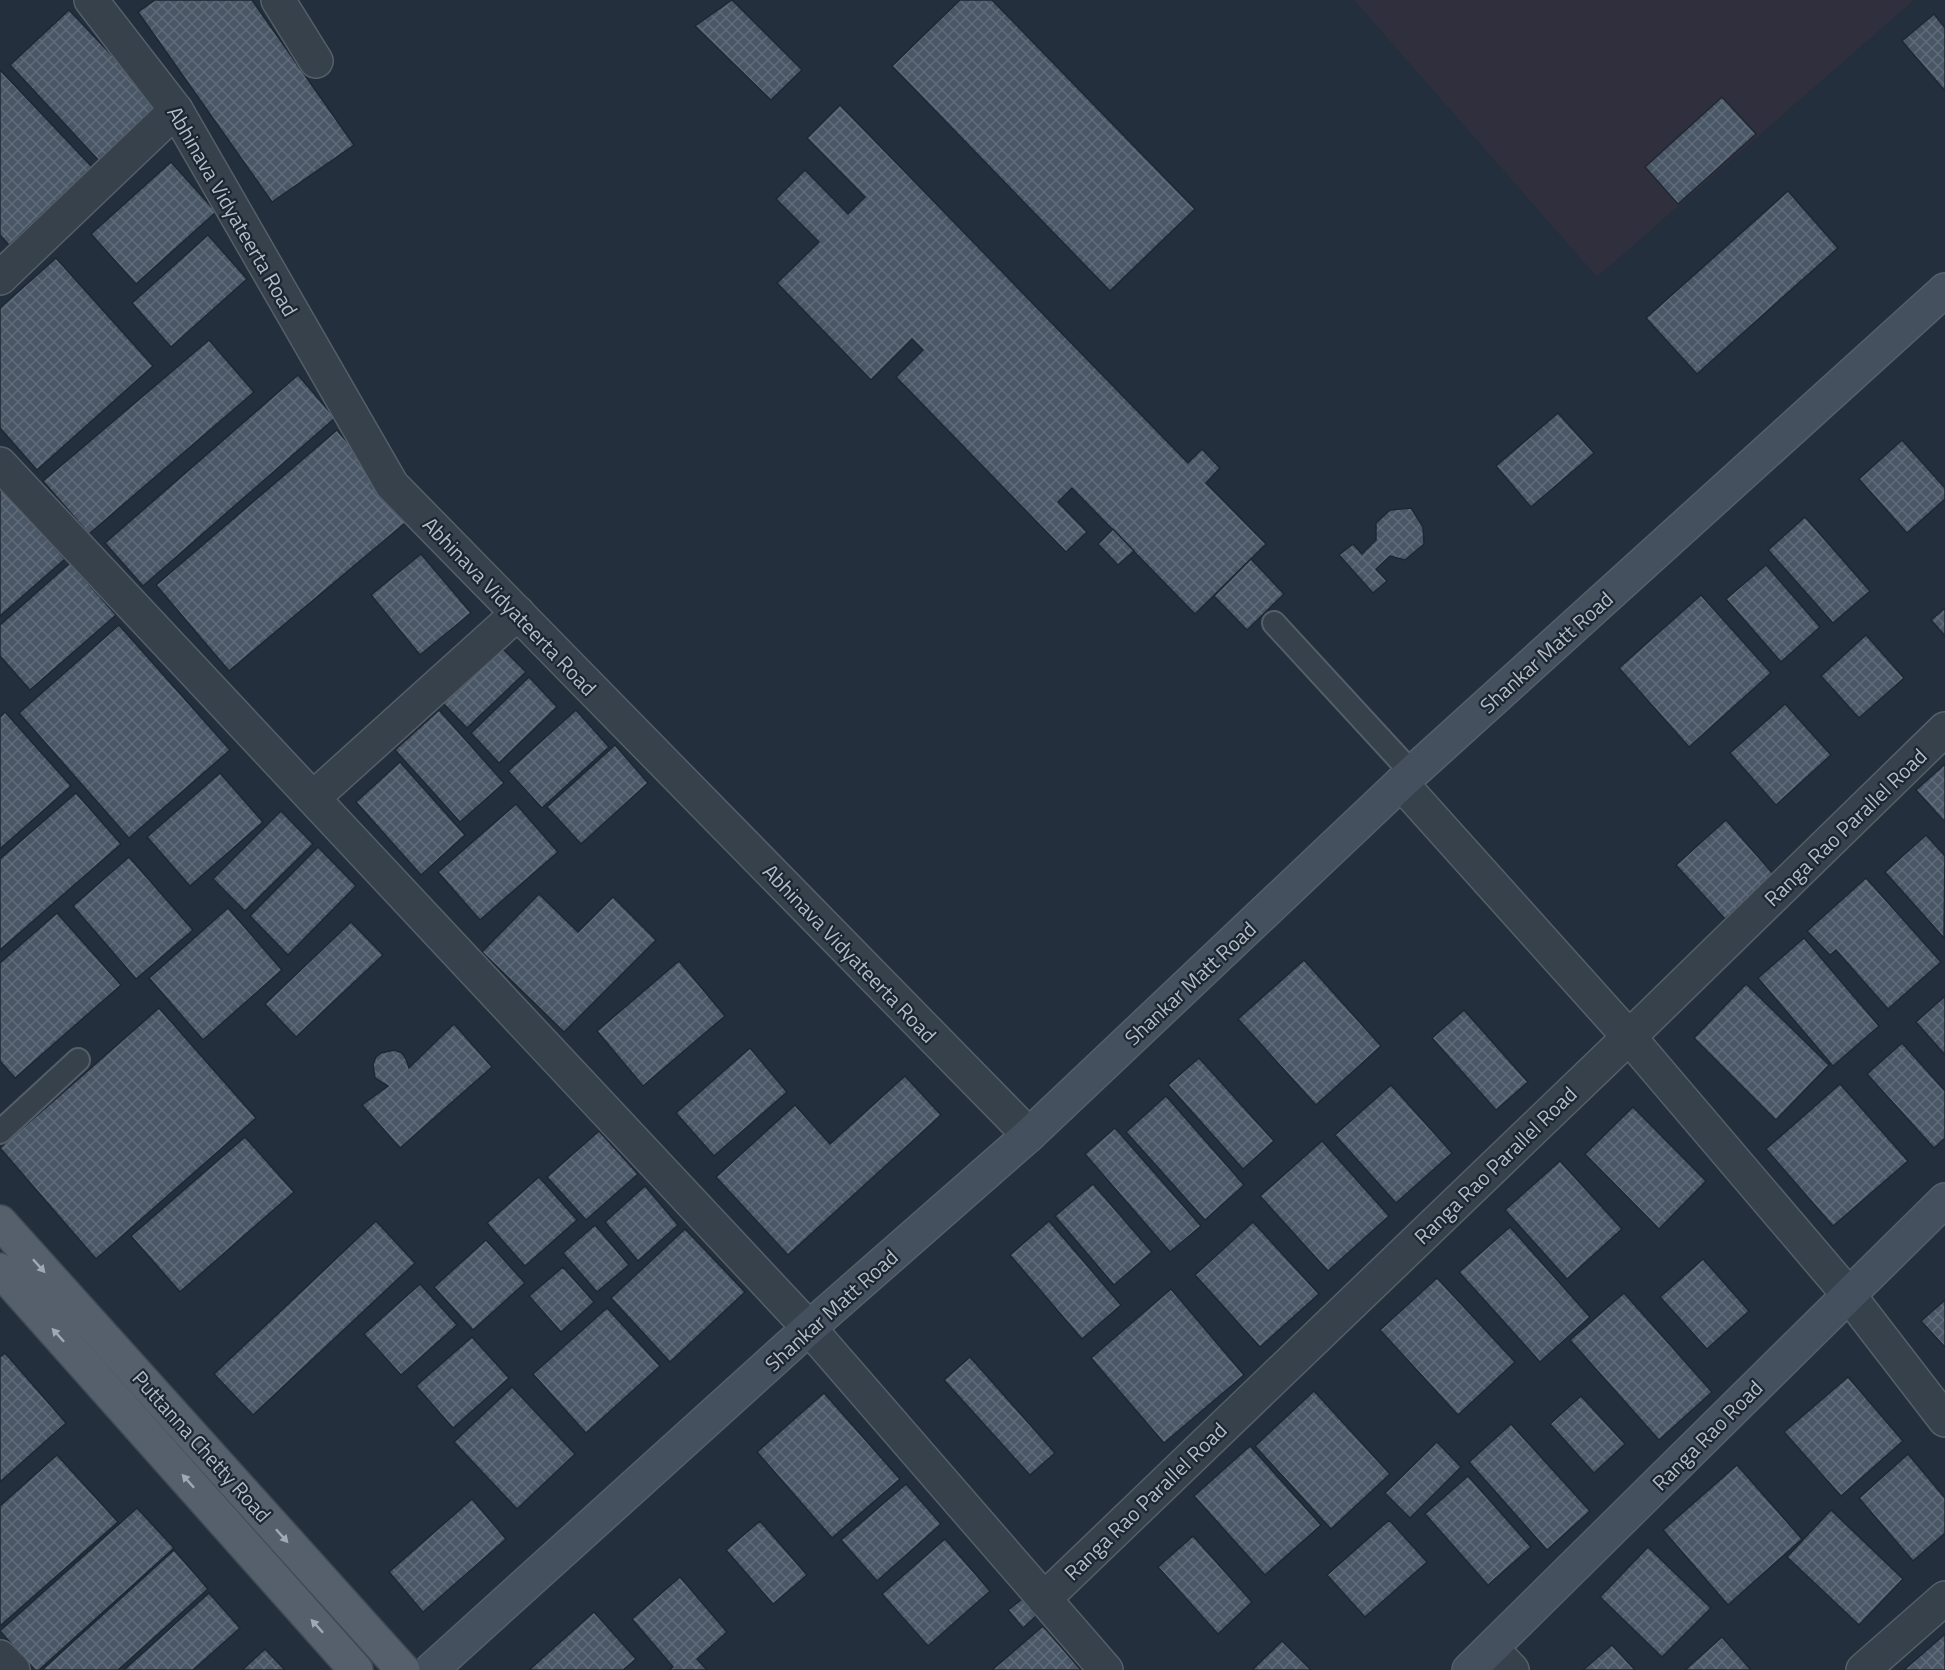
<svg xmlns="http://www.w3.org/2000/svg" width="1945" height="1670" font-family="'Titillium Web',sans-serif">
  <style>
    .medical { fill: #302f3e }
    .building { fill: url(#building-cross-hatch); stroke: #1e2833; stroke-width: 1.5 }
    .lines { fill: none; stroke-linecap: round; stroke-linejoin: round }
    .lane-casing { stroke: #555f6a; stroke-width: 26 }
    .street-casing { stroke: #555f6a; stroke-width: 36 }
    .secondary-casing { stroke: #555f6a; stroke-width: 36 }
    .primary-casing { stroke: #404a55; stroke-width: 36 }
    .lane { stroke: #37414c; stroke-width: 22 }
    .street { stroke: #37414c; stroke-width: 33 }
    .secondary { stroke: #45505f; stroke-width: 33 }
    .primary { stroke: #55606c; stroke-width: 33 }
    .oneway { fill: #a0aab6 }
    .labels { text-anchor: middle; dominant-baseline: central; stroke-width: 4.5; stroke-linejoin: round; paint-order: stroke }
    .street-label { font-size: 21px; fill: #b3bcc8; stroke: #1c2631 }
  </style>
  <defs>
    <pattern id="building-cross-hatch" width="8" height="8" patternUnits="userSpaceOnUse" patternTransform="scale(1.5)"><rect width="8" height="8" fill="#495665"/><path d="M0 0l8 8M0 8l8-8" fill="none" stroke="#616c7a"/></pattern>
  </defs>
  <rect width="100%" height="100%" fill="#232f3c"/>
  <path class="medical" d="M1354,0H1914L1597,277Z"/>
  <g class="building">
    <path d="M155,0H252L354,145L272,202L138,12Z"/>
    <path d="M732,0L802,70L771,100L695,26Z"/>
    <path d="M960,0H992L1195,209L1110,291L892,66Z"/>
    <path d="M69,10L162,108L102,164L10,65Z"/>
    <path d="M1934,14L1945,28V91L1902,41Z"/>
    <path d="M0,70L92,167L9,245L0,235Z"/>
    <path d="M1722,97L1756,134L1678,204L1645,167Z"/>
    <path d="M840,105L1188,463L1202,449L1220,468L1206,483L1266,544L1195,614L1072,488L1058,502L1087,532L1066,552L896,377L923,350L912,339L871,380L777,283L819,242L776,199L805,170L848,214L865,197L807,138Z"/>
    <path d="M171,162L216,212L136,284L91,234Z"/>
    <path d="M1788,191L1838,248L1697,374L1646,318Z"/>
    <path d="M208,235L247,279L171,347L132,303Z"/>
    <path d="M56,258L153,366L37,470L0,428V308Z"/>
    <path d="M209,340L254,392L89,534L43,481Z"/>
    <path d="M298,375L335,418L143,586L105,543Z"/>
    <path d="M1558,413L1594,453L1531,507L1496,466Z"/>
    <path d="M337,430L411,518L229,671L156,585Z"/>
    <path d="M1902,440L1945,488V499L1907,533L1859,479Z"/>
    <path d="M0,485L65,559L0,616Z"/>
    <path d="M1411,508L1423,527L1424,544L1405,560L1390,556L1376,569L1387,581L1373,593L1339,555L1353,544L1362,554L1376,540V523L1390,510Z"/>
    <path d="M1805,517L1870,591L1833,623L1768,550Z"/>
    <path d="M1113,529L1134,551L1118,565L1098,544Z"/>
    <path d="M421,554L471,613L420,655L371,595Z"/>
    <path d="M1251,559L1284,594L1247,630L1214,596Z"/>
    <path d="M70,563L116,615L30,690L0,656V625Z"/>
    <path d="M1766,565L1820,627L1781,662L1726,599Z"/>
    <path d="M1701,595L1771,673L1689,747L1619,668Z"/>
    <path d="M1945,608V636L1931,620Z"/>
    <path d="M119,625L230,750L129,838L19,713Z"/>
    <path d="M1866,635L1904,678L1859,718L1821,676Z"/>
    <path d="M497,643L526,672L467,728L439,699Z"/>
    <path d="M529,677L557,707L499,763L471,733Z"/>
    <path d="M1785,704L1831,755L1776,805L1730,753Z"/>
    <path d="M439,710L504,783L460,822L395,750Z"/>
    <path d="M576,710L609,747L542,808L508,771Z"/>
    <path d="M5,712L71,786L0,849V717Z"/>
    <path d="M615,745L648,783L581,844L547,807Z"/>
    <path d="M400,762L465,835L421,875L356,802Z"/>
    <path d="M1945,764V822L1916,790Z"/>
    <path d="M220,773L263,822L190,886L147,837Z"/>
    <path d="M76,793L121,844L0,950V859Z"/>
    <path d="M516,804L558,852L480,920L438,872Z"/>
    <path d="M281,811L313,844L245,911L213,879Z"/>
    <path d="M1726,820L1774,875L1725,919L1676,865Z"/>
    <path d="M1926,835L1945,856L1944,938L1885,872Z"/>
    <path d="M318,847L356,886L288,955L250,916Z"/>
    <path d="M129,857L193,930L136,979L73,906Z"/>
    <path d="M1866,878L1941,962L1888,1009L1836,950L1830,955L1807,931Z"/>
    <path d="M539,894L578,932L613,897L656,940L564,1032L482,952Z"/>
    <path d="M228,908L282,970L203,1040L149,978Z"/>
    <path d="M57,913L121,985L15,1078L0,1061V963Z"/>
    <path d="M351,922L383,955L296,1037L265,1004Z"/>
    <path d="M1804,938L1879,1026L1833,1066L1758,978Z"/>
    <path d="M1304,960L1381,1046L1316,1105L1238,1019Z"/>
    <path d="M679,961L725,1016L643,1086L597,1031Z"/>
    <path d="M1746,984L1829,1065L1776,1120L1694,1038Z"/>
    <path d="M1945,996V1055L1916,1022Z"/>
    <path d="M159,1008L256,1118L96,1259L0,1148Z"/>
    <path d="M1464,1010L1528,1082L1496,1110L1432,1038Z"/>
    <path d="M454,1024L492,1067L400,1148L362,1105L388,1086L375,1078L373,1064L376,1057L381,1053L395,1050L402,1053L406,1059L409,1068Z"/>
    <path d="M1902,1043L1945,1091V1138L1934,1148L1867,1074Z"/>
    <path d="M750,1048L787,1092L714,1156L676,1113Z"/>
    <path d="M1199,1058L1274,1141L1243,1169L1168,1085Z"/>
    <path d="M905,1076L941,1115L788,1255L716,1177L795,1105L830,1144Z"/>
    <path d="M1840,1084L1908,1161L1833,1226L1766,1149Z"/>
    <path d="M1391,1085L1452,1153L1396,1203L1335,1135Z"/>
    <path d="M1166,1096L1244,1185L1205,1220L1126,1132Z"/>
    <path d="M1633,1107L1706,1181L1659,1229L1585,1154Z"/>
    <path d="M1115,1128L1201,1226L1170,1252L1085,1154Z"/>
    <path d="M599,1131L638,1174L586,1220L547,1177Z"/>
    <path d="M245,1137L294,1192L180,1292L131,1236Z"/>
    <path d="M1322,1141L1389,1216L1328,1271L1260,1196Z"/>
    <path d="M1560,1161L1622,1229L1567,1279L1505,1210Z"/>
    <path d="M539,1177L577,1220L525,1266L487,1223Z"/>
    <path d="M1093,1184L1152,1252L1114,1285L1055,1216Z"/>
    <path d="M645,1186L678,1225L638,1261L605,1222Z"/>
    <path d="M376,1221L415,1263L253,1415L214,1374Z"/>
    <path d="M1049,1221L1121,1305L1082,1339L1010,1255Z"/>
    <path d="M1253,1222L1319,1294L1260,1347L1195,1275Z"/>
    <path d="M595,1225L629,1265L597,1292L563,1253Z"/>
    <path d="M1510,1227L1590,1317L1540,1362L1459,1272Z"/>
    <path d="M685,1229L745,1292L670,1362L611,1298Z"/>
    <path d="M486,1240L525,1283L473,1330L434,1287Z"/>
    <path d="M1703,1259L1749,1311L1707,1349L1660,1297Z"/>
    <path d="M563,1267L594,1302L561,1332L529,1296Z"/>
    <path d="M1437,1278L1515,1362L1458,1415L1380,1330Z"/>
    <path d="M420,1284L457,1325L401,1375L364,1334Z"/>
    <path d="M1171,1289L1244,1375L1164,1443L1091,1358Z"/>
    <path d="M1624,1293L1712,1392L1659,1440L1570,1340Z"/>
    <path d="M1945,1300V1347L1921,1321Z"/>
    <path d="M607,1308L660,1366L586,1433L533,1374Z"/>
    <path d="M472,1337L509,1378L453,1428L416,1386Z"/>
    <path d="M5,1353L66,1423L0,1482V1357Z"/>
    <path d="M970,1357L1055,1453L1030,1475L944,1380Z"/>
    <path d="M1848,1377L1903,1441L1841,1496L1784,1432Z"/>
    <path d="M512,1387L575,1454L517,1509L454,1442Z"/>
    <path d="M1314,1391L1390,1474L1331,1529L1255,1446Z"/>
    <path d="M824,1393L900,1479L832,1538L757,1452Z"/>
    <path d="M1581,1396L1625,1444L1594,1473L1550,1424Z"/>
    <path d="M1511,1424L1590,1511L1547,1550L1469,1462Z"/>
    <path d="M1437,1442L1461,1467L1410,1518L1385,1493Z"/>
    <path d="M1250,1446L1321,1525L1265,1575L1194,1496Z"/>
    <path d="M1908,1454L1945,1498V1533L1913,1561L1859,1498Z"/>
    <path d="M57,1455L118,1522L0,1626V1506Z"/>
    <path d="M1737,1465L1802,1539L1728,1605L1663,1530Z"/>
    <path d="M1468,1476L1531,1547L1488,1585L1425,1514Z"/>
    <path d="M906,1484L941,1524L877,1581L841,1540Z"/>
    <path d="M472,1499L506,1539L423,1612L389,1572Z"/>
    <path d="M137,1508L174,1548L39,1670H35L0,1631Z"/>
    <path d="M1831,1510L1903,1579L1859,1625L1787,1557Z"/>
    <path d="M1389,1520L1427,1562L1365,1617L1327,1575Z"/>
    <path d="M760,1521L807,1575L773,1604L726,1550Z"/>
    <path d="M1193,1536L1252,1602L1218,1634L1158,1567Z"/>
    <path d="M945,1539L990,1591L928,1646L882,1594Z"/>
    <path d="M1648,1547L1711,1608L1662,1657L1600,1597Z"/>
    <path d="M174,1550L208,1589L118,1670H42Z"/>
    <path d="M680,1577L727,1632L697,1659L707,1670H669L673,1667L632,1619Z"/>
    <path d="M209,1593L240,1628L193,1670H124Z"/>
    <path d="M1022,1599L1036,1616L1023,1628L1008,1610Z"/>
    <path d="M594,1612L636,1659L623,1670H529Z"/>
    <path d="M1043,1626L1081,1670H992Z"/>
    <path d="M1945,1634V1670H1904Z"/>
    <path d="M1722,1637L1751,1670H1685Z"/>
    <path d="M1282,1641L1311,1670H1252Z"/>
    <path d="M1612,1645L1635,1670H1583Z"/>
    <path d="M265,1649L285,1670H242Z"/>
  </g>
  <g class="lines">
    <g class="lane-casing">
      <g id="lane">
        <path d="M1274,623L1412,773"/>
        <path d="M0,1132L78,1060"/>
      </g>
    </g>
    <g class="street-casing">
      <g id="street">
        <path d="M91,0L176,110L392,485L1029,1135"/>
        <path d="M278,0L316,61"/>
        <path d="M0,278L176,110"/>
        <path d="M0,464L809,1328L1106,1670"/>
        <path d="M1401,783L1629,1037L1848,1294L1945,1420"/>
        <path d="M313,798L518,613"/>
        <path d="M1044,1599L1629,1037L1945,729"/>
        <path d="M1492,1649L1512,1670"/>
        <path d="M0,1657L13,1670"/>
        <path d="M1863,1670L1945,1598"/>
      </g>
    </g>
    <g class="secondary-casing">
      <g id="secondary">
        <path d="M431,1670L809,1328L1029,1135L1401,783L1945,290"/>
        <path d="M1469,1670L1945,1200"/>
      </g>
    </g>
    <g class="primary-casing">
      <g id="primary">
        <path d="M0,1222L403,1670"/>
        <path d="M0,1270L356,1670"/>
      </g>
    </g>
    <use href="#lane" class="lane"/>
    <use href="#street" class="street"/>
    <use href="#secondary" class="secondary"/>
    <use href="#primary" class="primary"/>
  </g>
  <defs><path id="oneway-solid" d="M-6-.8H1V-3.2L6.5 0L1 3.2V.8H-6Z" transform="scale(1.5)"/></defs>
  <g class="oneway">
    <use href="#oneway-solid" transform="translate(39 1266) rotate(48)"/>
    <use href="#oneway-solid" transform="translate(58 1335) rotate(-132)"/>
    <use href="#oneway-solid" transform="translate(188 1481) rotate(-132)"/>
    <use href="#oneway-solid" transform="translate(282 1536) rotate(48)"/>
    <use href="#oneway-solid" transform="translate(317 1626) rotate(-132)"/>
  </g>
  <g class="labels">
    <g class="street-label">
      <text transform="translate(233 211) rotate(60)">Abhinava Vidyateerta Road</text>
      <text transform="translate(510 606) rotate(46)">Abhinava Vidyateerta Road</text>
      <text transform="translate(1546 652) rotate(-42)">Shankar Matt Road</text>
      <text transform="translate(1845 827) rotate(-44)">Ranga Rao Parallel Road</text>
      <text transform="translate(850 953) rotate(46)">Abhinava Vidyateerta Road</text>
      <text transform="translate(1190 983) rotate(-43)">Shankar Matt Road</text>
      <text transform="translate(1495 1165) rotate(-44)">Ranga Rao Parallel Road</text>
      <text transform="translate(831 1310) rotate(-42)">Shankar Matt Road</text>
      <text transform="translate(1707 1435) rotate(-45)">Ranga Rao Road</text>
      <text transform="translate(202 1446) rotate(48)">Puttanna Chetty Road</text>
      <text transform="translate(1145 1501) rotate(-44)">Ranga Rao Parallel Road</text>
    </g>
  </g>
</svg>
